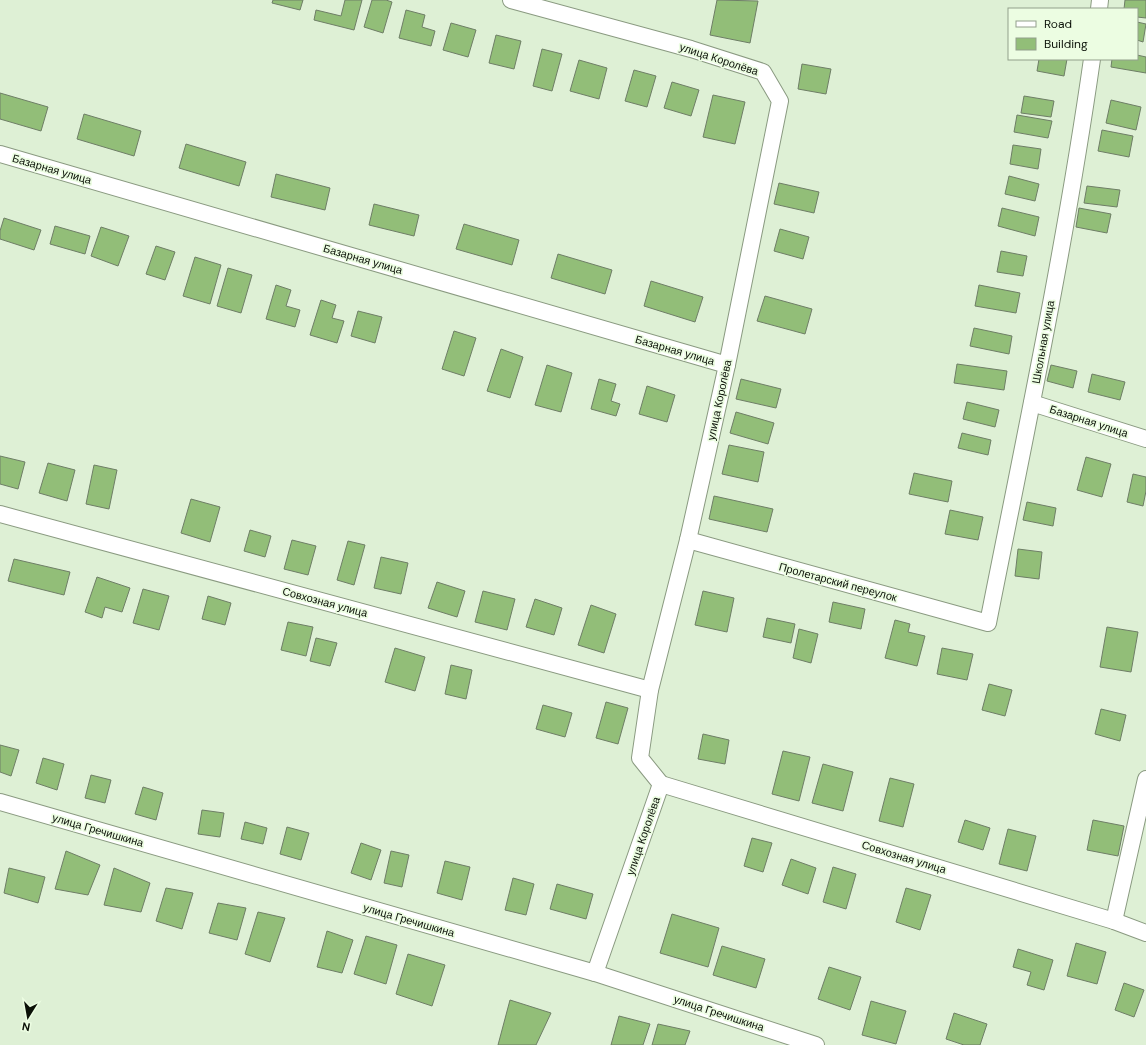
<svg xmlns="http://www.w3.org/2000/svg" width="1146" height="1045" font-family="'DM Sans',sans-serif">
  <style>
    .building { fill: #92be78; stroke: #6e7e66 }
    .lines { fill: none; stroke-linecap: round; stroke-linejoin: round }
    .street-casing { stroke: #8a9a81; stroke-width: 18 }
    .street { stroke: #fff; stroke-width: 16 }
    .labels { text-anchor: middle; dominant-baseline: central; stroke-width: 3.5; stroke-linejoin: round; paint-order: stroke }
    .street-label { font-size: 11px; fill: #0b1108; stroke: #ecfde2 }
  </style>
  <rect width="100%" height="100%" fill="#def0d5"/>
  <g class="building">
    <path d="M273,0H303L300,10L272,3Z"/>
    <path d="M345,0H362L354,30L314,20L316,10L341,16Z"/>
    <path d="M372,0H386L392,2L383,33L364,27Z"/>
    <path d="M717,0L758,1L750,43L710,35Z"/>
    <path d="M1125,0H1146V18L1137,17V9H1124Z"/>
    <path d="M406,10L425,15L422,27L435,31L431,46L399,38Z"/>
    <path d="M1137,22L1146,24L1143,42L1137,40Z"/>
    <path d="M451,23L476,30L468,57L443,50Z"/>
    <path d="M496,35L521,41L514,69L489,63Z"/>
    <path d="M542,49L562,54L552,91L533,86Z"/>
    <path d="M1137,55L1146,57V73L1111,67L1112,59H1137Z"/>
    <path d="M1039,59H1067L1064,76L1037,71Z"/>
    <path d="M579,60L607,68L599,99L570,91Z"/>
    <path d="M802,64L831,69L826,94L798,89Z"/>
    <path d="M634,70L656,76L647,107L625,101Z"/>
    <path d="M672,82L699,90L691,116L664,108Z"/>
    <path d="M0,93L48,107L41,131L0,119Z"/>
    <path d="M713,95L745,102L735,144L703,137Z"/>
    <path d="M1024,96L1054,101L1051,117L1021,113Z"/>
    <path d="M1111,100L1141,107L1136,130L1106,123Z"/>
    <path d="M84,114L141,131L134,156L77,139Z"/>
    <path d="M1017,115L1052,121L1048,138L1014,132Z"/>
    <path d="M1102,130L1133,136L1129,157L1098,151Z"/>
    <path d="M186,144L246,162L239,186L179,168Z"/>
    <path d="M1013,145L1041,149L1038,169L1010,164Z"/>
    <path d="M276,174L330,188L325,210L271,197Z"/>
    <path d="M1009,176L1039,184L1035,201L1005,194Z"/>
    <path d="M779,183L819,192L814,213L774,204Z"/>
    <path d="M1087,186L1120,190L1117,207L1084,203Z"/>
    <path d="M374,204L419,215L414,236L369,225Z"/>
    <path d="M1002,208L1039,217L1035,236L998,226Z"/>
    <path d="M1079,208L1111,214L1107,233L1076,227Z"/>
    <path d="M4,218L41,230L34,250L0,239V231Z"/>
    <path d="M464,224L519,240L512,265L456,249Z"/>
    <path d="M55,226L90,236L85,254L50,244Z"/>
    <path d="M101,227L129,236L118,266L91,256Z"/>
    <path d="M780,229L809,237L803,259L774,251Z"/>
    <path d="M156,246L175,252L165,280L146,274Z"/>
    <path d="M1001,251L1027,256L1023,276L997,272Z"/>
    <path d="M558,254L612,270L605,294L551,278Z"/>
    <path d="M195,257L221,265L210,304L183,296Z"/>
    <path d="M228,268L252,275L241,313L217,306Z"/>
    <path d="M651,281L703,297L695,322L644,306Z"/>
    <path d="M276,285L291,290L286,306L300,310L295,327L266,319Z"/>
    <path d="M979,285L1020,293L1016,313L975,306Z"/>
    <path d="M765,296L812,309L805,334L757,321Z"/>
    <path d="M321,300L336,305L332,318L344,321L337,343L310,335Z"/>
    <path d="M358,311L382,317L375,343L351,336Z"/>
    <path d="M974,328L1012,336L1009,354L970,346Z"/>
    <path d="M454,331L476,338L464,376L442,369Z"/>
    <path d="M501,349L523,357L510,398L487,391Z"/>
    <path d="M957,364L1007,371L1004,390L954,383Z"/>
    <path d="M547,365L572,373L561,412L535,405Z"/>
    <path d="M1051,365L1077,371L1073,388L1047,381Z"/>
    <path d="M1092,374L1125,382L1120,400L1088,392Z"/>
    <path d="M599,379L616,384L611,401L620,404L616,416L591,409Z"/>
    <path d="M741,379L781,389L776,408L736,399Z"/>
    <path d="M647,386L675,395L667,422L639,414Z"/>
    <path d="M967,402L999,410L995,427L963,419Z"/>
    <path d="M736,412L774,423L768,444L730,433Z"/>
    <path d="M962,433L991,440L988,455L958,448Z"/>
    <path d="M729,445L764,452L758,482L722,474Z"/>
    <path d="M0,456L25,462L18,489L0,484Z"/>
    <path d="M1086,457L1111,464L1102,497L1077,490Z"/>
    <path d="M48,463L75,470L67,501L39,493Z"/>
    <path d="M94,465L117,470L109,509L86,504Z"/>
    <path d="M914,473L952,481L948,502L909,494Z"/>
    <path d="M1133,474L1146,477V491L1143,506L1127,502Z"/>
    <path d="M714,496L773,509L767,532L709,519Z"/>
    <path d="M191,499L220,507L210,542L181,533Z"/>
    <path d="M1027,502L1056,508L1053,526L1023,520Z"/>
    <path d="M950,510L983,517L978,540L945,534Z"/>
    <path d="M250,530L271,536L265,557L244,551Z"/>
    <path d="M292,540L316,546L308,575L284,569Z"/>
    <path d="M348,541L365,545L354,585L337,580Z"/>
    <path d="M1018,549L1042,552L1039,579L1015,576Z"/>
    <path d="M381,557L408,563L401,594L374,588Z"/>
    <path d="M14,559L70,572L64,595L8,581Z"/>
    <path d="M97,577L130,588L122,612L105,607L102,618L85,612Z"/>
    <path d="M437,582L465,591L457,617L428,608Z"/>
    <path d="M143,589L169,596L159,630L133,623Z"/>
    <path d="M483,591L515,599L507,630L475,622Z"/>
    <path d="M703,591L734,598L727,632L695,625Z"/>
    <path d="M208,596L231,603L225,625L202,619Z"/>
    <path d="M535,599L562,608L554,635L526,627Z"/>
    <path d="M833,602L865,609L861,629L829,622Z"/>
    <path d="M591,605L616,614L604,653L578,645Z"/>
    <path d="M767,618L795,624L791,643L763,637Z"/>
    <path d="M895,620L910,624L908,632L925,636L917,666L885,658Z"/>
    <path d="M288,622L313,627L306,656L281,650Z"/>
    <path d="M1107,627L1138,632L1131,672L1100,667Z"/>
    <path d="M799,629L818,634L811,663L793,658Z"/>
    <path d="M316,638L337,643L330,666L310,661Z"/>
    <path d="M395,648L425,657L415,691L385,682Z"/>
    <path d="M942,648L973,654L967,680L937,674Z"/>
    <path d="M451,665L472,670L466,699L445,694Z"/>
    <path d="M989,684L1012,690L1005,716L982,710Z"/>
    <path d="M606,702L628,708L618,744L596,738Z"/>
    <path d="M543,705L572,713L565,737L536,729Z"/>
    <path d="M1101,709L1126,715L1120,741L1095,734Z"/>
    <path d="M703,734L729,740L725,764L698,759Z"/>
    <path d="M0,745L19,750L11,776L0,772Z"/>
    <path d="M783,751L810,757L799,801L772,794Z"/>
    <path d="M43,758L64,764L57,790L36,783Z"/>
    <path d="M823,764L853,772L843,811L812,803Z"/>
    <path d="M91,775L111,780L105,803L85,798Z"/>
    <path d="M890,778L914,784L903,827L879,821Z"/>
    <path d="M143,787L163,793L156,820L135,814Z"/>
    <path d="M202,810L224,813L220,837L198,834Z"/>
    <path d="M965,820L990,828L983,850L958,842Z"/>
    <path d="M1093,820L1124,826L1118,856L1087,850Z"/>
    <path d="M245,822L267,828L263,844L241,839Z"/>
    <path d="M287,827L309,833L301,860L280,854Z"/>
    <path d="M1008,829L1036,836L1027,871L999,864Z"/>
    <path d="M752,838L772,843L763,872L744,866Z"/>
    <path d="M361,843L381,850L371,880L351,873Z"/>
    <path d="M66,851L100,865L88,895L55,889Z"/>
    <path d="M391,851L409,855L402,887L384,883Z"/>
    <path d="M791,859L816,868L808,894L782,885Z"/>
    <path d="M445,861L470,867L462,900L437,893Z"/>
    <path d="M833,867L856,874L846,909L823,902Z"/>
    <path d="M9,868L45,877L38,903L4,893Z"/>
    <path d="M114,868L150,883L141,912L104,905Z"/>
    <path d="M513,878L534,884L526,915L505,910Z"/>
    <path d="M557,884L593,894L586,919L550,909Z"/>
    <path d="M166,888L193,893L182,929L156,921Z"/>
    <path d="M906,888L931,895L920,930L896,922Z"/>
    <path d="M218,903L246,908L237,940L209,933Z"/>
    <path d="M258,912L285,918L270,962L245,954Z"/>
    <path d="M672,914L719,928L708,967L660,953Z"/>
    <path d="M327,931L353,940L342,973L317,967Z"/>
    <path d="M366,936L397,945L386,984L354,974Z"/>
    <path d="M1076,943L1106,952L1097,984L1067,976Z"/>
    <path d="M722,946L765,959L756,988L713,975Z"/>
    <path d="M1018,949L1053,960L1044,990L1027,985L1031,972L1013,967Z"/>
    <path d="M408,954L445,965L432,1006L396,994Z"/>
    <path d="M829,967L861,977L850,1010L818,999Z"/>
    <path d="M1124,983L1144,990L1134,1017L1115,1010Z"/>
    <path d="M510,1000L551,1013L536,1045H498Z"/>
    <path d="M871,1001L906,1011L896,1044L862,1035Z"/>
    <path d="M954,1013L987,1024L980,1045H964L946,1039Z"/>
    <path d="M619,1016L650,1024L643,1045H611Z"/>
    <path d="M658,1024L690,1031L685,1045H652Z"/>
  </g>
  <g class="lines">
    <g class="street-casing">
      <g id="street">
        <path d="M511,0L691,49L763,72L780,101L727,365L688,540L650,690L640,758L661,784L595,973"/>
        <path d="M1099,9L1100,0"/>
        <path d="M0,154L727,365"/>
        <path d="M1032,403L1146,439"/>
        <path d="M0,514L650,690"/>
        <path d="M688,540L988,623C1025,436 1065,248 1092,59"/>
        <path d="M661,784L1114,921L1146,933"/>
        <path d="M0,802L595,973L816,1045"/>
        <path d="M1114,921L1146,779"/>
      </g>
    </g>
    <use href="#street" class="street"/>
  </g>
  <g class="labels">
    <g class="street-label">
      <text transform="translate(719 59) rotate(18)">улица Королёва</text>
      <text transform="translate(52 169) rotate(16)">Базарная улица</text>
      <text transform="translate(363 259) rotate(16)">Базарная улица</text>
      <text transform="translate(1043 342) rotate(-80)">Школьная улица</text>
      <text transform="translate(675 350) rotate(16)">Базарная улица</text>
      <text transform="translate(719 400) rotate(-78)">улица Королёва</text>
      <text transform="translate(1089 421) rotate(18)">Базарная улица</text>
      <text transform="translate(838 582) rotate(15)">Пролетарский переулок</text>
      <text transform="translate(325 602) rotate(15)">Совхозная улица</text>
      <text transform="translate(98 830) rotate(16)">улица Гречишкина</text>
      <text transform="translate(643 836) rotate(-71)">улица Королёва</text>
      <text transform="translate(904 857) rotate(17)">Совхозная улица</text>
      <text transform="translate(409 920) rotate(16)">улица Гречишкина</text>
      <text transform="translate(719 1013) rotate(18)">улица Гречишкина</text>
    </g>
  </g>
  <rect x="1008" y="8" width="130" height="52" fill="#ecfde2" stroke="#929f8b"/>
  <rect x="1016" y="21" width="20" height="6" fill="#ffffff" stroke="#929f8b"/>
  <text x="1044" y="28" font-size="12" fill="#0b1108">Road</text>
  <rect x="1016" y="38" width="20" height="12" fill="#92be78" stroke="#929f8b"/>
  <text x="1044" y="48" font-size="12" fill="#0b1108">Building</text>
  <g transform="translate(28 1017) rotate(191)" stroke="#ecfde2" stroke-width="3" paint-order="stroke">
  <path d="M0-3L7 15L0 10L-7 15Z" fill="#0b1108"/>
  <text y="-6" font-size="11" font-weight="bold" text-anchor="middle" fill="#0b1108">N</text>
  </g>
</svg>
